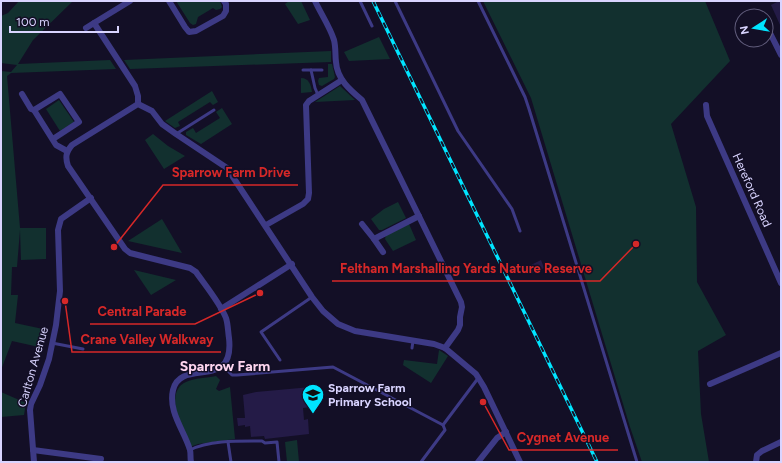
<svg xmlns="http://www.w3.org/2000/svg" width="782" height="463" font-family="Figtree,sans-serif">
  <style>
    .green { fill: #12302f }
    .building { fill: #241b47 }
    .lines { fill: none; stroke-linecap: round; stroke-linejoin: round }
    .service { stroke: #3d3a85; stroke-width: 3 }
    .minor { stroke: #3d3a85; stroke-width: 6 }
    .rail-casing { stroke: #00e5ff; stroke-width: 3.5 }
    .rail { stroke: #130f26; stroke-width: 2; stroke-dasharray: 6; stroke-linecap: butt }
    .labels { text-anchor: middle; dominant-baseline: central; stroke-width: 3; stroke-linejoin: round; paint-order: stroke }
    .street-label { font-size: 12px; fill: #d9d4ff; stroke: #130f26 }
    .poi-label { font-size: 12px; font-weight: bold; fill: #d9d4ff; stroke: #130f26; text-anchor: start }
    .quarter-label { font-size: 14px; font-weight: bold; fill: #ffd6f0; stroke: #130f26 }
    .leader { fill: none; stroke: #d62828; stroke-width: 1.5 }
    .callout-dot { fill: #d62828; stroke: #130f26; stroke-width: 1.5 }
    .callout-label { font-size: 13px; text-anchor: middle; font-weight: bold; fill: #d62828; stroke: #130f26; stroke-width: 3; stroke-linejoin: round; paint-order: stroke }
  </style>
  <rect width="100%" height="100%" fill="#130f26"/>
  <g class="green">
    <path d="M19,1H73L33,40L18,64L110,60L116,69L11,73L7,76L20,228H46V259L21,260L20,230L17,267H12L11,295H18L15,323L43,329L39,347L12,341L1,370V71L11,72L17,65L1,63V16L8,13Z"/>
    <path d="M176,1H220L222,7L220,9L216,10L213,8L198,17L196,24L193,25L190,23Z"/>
    <path d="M289,1H301L310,20L298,24L285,4Z"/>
    <path d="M483,1H705L730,61L671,124L696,207L697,282L726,335L698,351L701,414L709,462H642L630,427L531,98Z"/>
    <path d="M379,37L390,59L349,61L344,52Z"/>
    <path d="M331,51V62L130,69L124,60Z"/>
    <path d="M328,64H332L335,77L334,79L322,86L319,85L318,81L319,78L328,77Z"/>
    <path d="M301,78C309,78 311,85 312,92L301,93Z"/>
    <path d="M340,86L355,100L315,102Z"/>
    <path d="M212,91L218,102L213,105L210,102L178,122L180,126L175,128L165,121Z"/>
    <path d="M59,100L74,122L60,131L46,109Z"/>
    <path d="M222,108L232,124L201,144L186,135V132L193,128L196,133L220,118L216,112Z"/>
    <path d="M153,134L168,146L185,156L164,169L145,140Z"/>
    <path d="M398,202L406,218L382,230H379L371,219L384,209Z"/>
    <path d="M162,219L182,253L128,241Z"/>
    <path d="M409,224L416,240L393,251L385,239L386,235Z"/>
    <path d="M134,270L176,280L151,295Z"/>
    <path d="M439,350L448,356L431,383L403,365L404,360L437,364Z"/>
    <path d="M216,376L220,380L216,389L219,391L230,387L235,439L198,444L190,447C183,432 163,392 186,382C194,378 207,378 216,376Z"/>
    <path d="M1,392L26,403L24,415L1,417Z"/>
    <path d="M297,440L299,462H287L285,442Z"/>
  </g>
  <g class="building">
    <path d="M779,1H781V27L771,5Z"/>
    <path d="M541,260L544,268L531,274L527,267Z"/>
    <path d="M311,387L313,404L311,405V407L303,408L304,420L308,419L309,434L265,439L264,436L251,437L250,426L245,427V425L238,426L237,418H245L243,395L256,392Z"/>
  </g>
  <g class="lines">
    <g class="service">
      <path d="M360,1L372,26"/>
      <path d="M395,1L458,131L512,209L520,231"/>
      <path d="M478,1L525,97L529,109L637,462"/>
      <path d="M303,70H322"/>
      <path d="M311,70L315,88L318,95"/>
      <path d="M176,134L214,110"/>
      <path d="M52,343L83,349"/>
      <path d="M412,348L413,341"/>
      <path d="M280,360L261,332L312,297"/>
      <path d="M223,366L232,375H237L333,367L443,425L479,377"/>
      <path d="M228,442L231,462"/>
      <path d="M190,450C209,440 240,441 262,441L265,443L277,442L279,462"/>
      <path d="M421,462L445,430L443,425"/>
    </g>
    <g class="minor">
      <path d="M130,1L94,23L135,86L138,96V104"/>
      <path d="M169,1L185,27L189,32L196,31L223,16L226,11V4L224,1"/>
      <path d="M315,1C321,14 330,27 334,40C336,48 335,55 336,62C337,79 350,90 362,100L461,302L462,307L460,317V325L458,330L445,348"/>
      <path d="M766,25L781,55"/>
      <path d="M86,28L94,23"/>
      <path d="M22,94L31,109L34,110"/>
      <path d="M706,105L707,116L781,283"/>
      <path d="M53,139L79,122L60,94L34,110L56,145L67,151"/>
      <path d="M362,224L374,239L419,216"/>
      <path d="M266,225L303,204L308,199L309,193L306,105L309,101L342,80"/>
      <path d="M374,239L383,252"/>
      <path d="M221,309L292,264"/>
      <path d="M710,384L781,353"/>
      <path d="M33,450L101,459"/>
      <path d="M34,462L30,410L31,404L40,385L49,359L56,325L60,291L58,230L61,219L91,198"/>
      <path d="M191,462C190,458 191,454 190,450C184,430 168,412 173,390C181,357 235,392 229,338C228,332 228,324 226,318C220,303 205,285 196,272L190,268L130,253L125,249L68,166C65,157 66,152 72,145L138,104L152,111L162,124L176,134L227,168L312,297L323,311L338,324L355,331L434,344L445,348L476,374L484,387L520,462"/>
      <path d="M478,462L497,438L506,432"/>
      <path d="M756,462L757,455L762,451L781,442"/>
    </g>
    <g class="rail-casing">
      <path id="rail" d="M373,1L597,462"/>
    </g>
    <use href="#rail" class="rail"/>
  </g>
  <defs>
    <g id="school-pin" transform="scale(1.15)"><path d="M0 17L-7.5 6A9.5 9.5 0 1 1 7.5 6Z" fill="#00e5ff" stroke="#130f26"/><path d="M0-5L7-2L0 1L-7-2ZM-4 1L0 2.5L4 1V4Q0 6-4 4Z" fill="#111"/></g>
  </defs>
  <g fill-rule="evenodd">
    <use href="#school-pin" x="313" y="395"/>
  </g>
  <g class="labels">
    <g class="street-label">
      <text transform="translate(752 190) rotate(66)">Hereford Road</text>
      <text transform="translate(33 367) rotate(-74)">Carlton Avenue</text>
    </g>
    <g class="poi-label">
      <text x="328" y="388">Sparrow Farm<tspan x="328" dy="14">Primary School</tspan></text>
    </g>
    <g class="quarter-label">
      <text x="225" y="366">Sparrow Farm</text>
    </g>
  </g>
  <path class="leader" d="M114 247L163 185H298M636 244L600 281H332M260 293L195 324H90M65 301L72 352H221M483 402L509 450H618"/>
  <g class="callout-dot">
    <circle cx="114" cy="247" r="4"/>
    <circle cx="636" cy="244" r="4"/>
    <circle cx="260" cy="293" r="4"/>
    <circle cx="65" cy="301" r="4"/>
    <circle cx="483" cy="402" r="4"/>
  </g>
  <g class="callout-label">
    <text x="231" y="177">Sparrow Farm Drive</text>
    <text x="466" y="273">Feltham Marshalling Yards Nature Reserve</text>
    <text x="142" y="316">Central Parade</text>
    <text x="147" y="344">Crane Valley Walkway</text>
    <text x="563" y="442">Cygnet Avenue</text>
  </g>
  <rect width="782" height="463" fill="none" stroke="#d9d4ff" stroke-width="4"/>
  <g transform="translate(754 28) rotate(258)"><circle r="19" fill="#130f26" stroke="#625e7d"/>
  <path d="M0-3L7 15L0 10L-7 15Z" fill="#00e5ff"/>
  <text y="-6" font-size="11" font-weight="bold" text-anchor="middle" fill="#d9d4ff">N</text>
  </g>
  <path d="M10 26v6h108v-6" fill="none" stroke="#d9d4ff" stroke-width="2"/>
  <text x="16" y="26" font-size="12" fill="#d9d4ff" stroke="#130f26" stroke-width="3" paint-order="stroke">100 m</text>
</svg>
